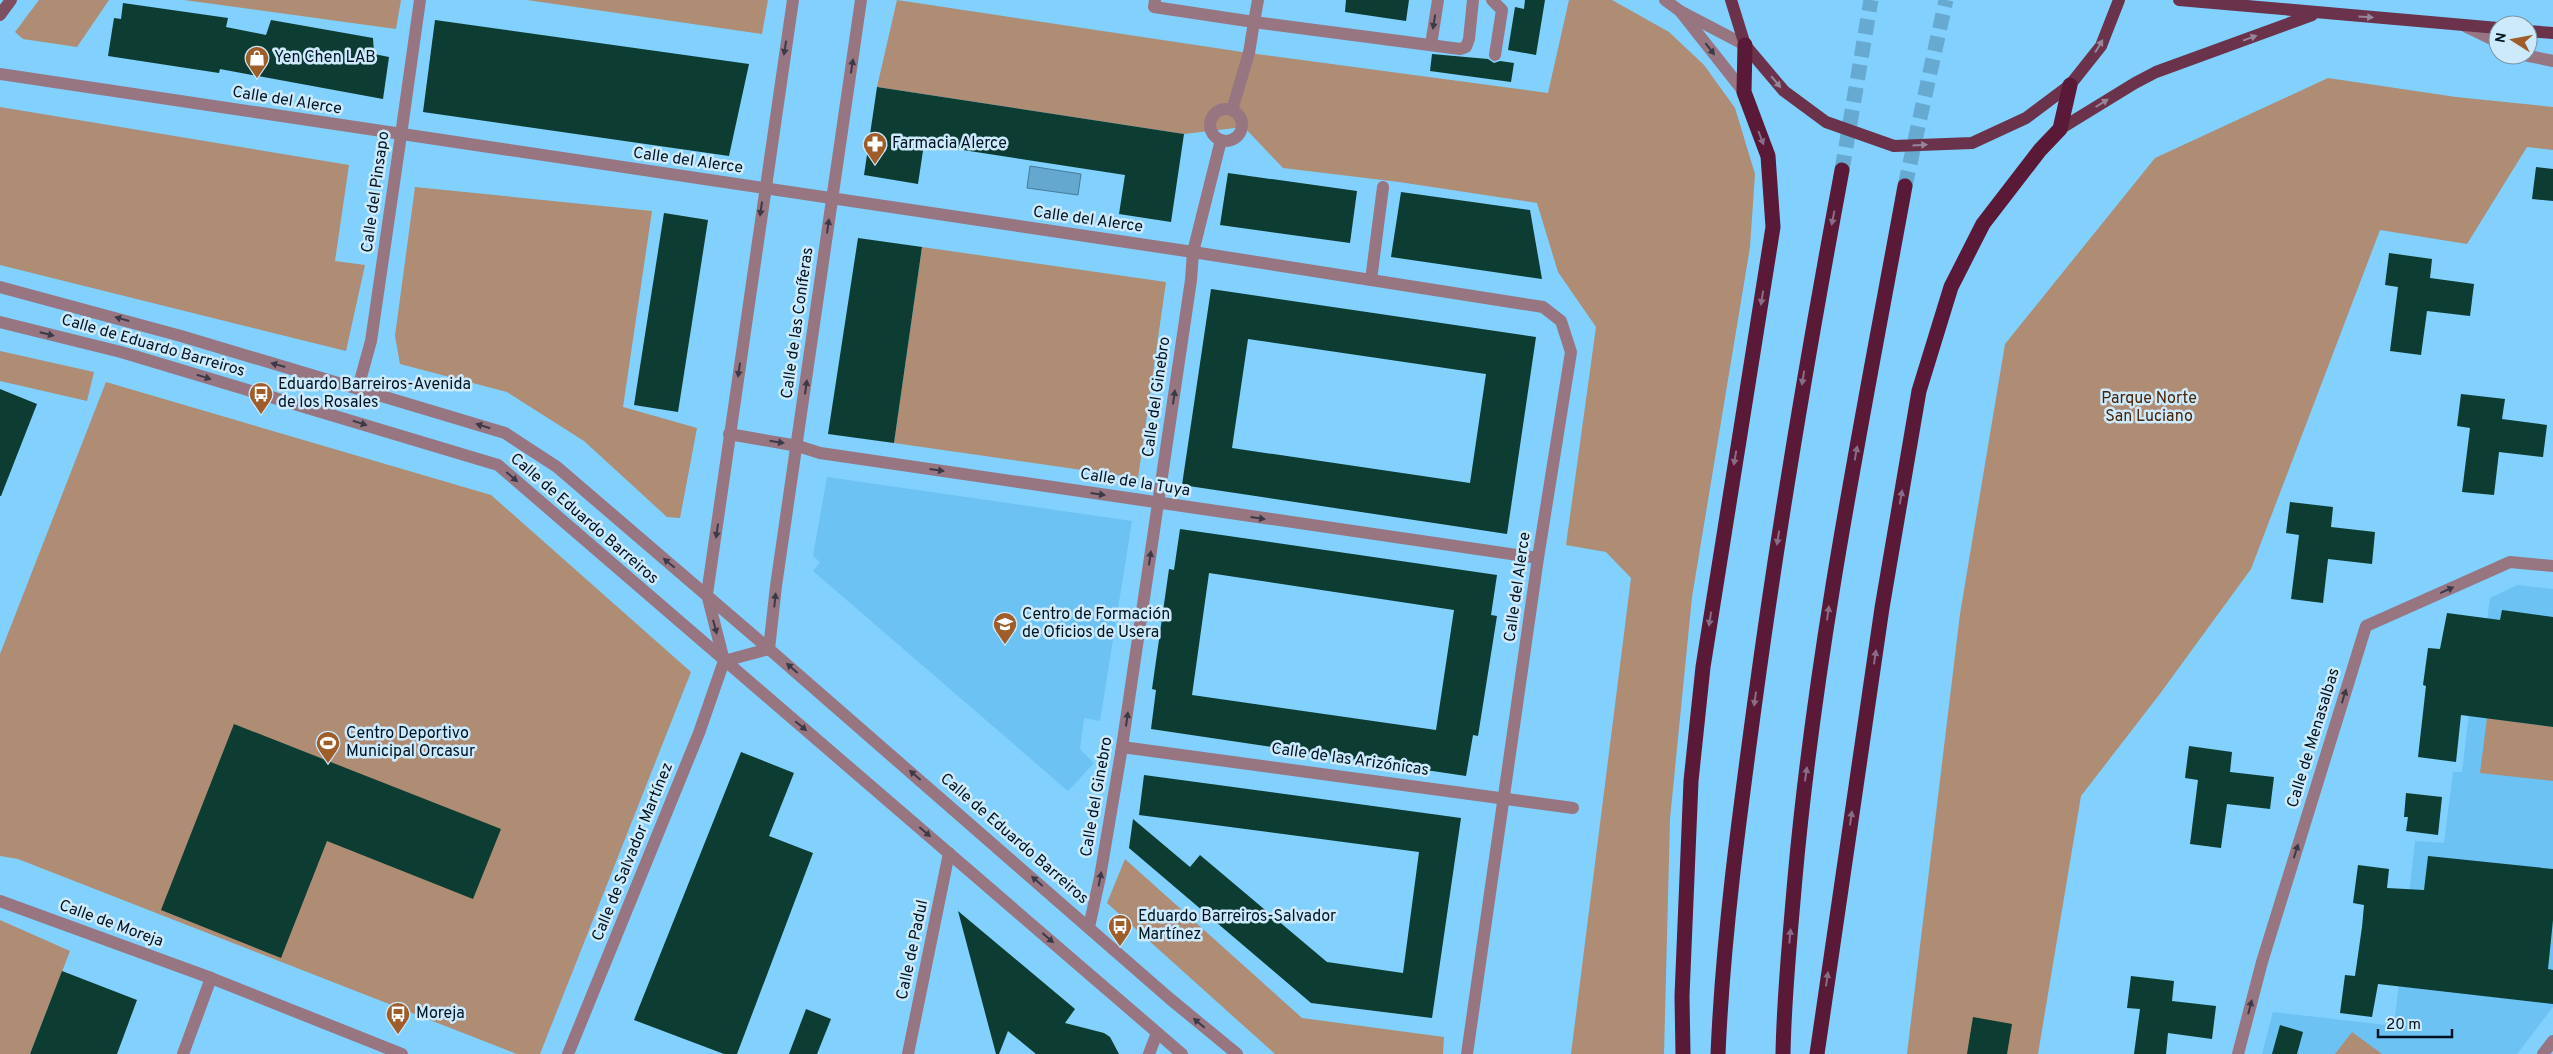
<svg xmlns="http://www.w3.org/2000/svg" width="2553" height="1054" font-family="Overpass,sans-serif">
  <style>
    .built { fill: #6cc2f3 }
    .green { fill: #af8c74 }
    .water { fill: #64a8cf; stroke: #467b9a }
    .building { fill: #0c3c32; fill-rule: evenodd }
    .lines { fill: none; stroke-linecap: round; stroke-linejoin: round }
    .motorway-tunnel { stroke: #67aad1; stroke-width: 15; stroke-dasharray: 15 8; stroke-linecap: butt }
    .service { stroke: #977581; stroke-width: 12 }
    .minor { stroke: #977581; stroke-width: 12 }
    .tertiary { stroke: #977581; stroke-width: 12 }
    .secondary { stroke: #7e4f61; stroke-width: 12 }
    .primary { stroke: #6b334b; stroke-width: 12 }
    .motorway { stroke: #5a1937; stroke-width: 15 }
    .oneway { fill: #97859b }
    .oneway2 { fill: #3c3a47 }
    .oneway3 { fill: #886d86 }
    .labels { text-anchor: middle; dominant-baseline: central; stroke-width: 5; stroke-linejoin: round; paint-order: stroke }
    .poi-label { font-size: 16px; fill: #001320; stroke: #cdeafd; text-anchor: start }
    .street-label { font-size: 16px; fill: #001320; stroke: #cdeafd }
    .park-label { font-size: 16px; fill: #4a2303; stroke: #cdeafd }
  </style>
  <rect width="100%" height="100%" fill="#81d0fd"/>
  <g class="built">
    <path d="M827,477L1132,521L1100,721L1084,718L1080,749L1094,763L1068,791L813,571L820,562L813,556Z"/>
    <path d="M2517,585L2553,589V1007L2517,1054H2262L2273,1012L2394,1026L2415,841L2444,843L2453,772H2462L2474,671H2480L2490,598Z"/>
  </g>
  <g class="green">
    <path d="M39,0H109L77,47L23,39L15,32Z"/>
    <path d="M184,0H401L396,29Z"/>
    <path d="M527,0H768L762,34Z"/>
    <path d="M897,0L1249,53L1548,93L1569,0H1612L1669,32L1704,65L1735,108L1755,174L1750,247L1692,597L1670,819L1664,1054H1571L1631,578L1606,552L1566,545L1596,327L1558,272L1537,203L1399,182L1283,168L1244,127L1184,134L877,87Z"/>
    <path d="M2328,78L2456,97L2553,107V150L2527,147L2467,244L2380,230L2251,569L2159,695L2081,796L2038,1054H1907L1960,614L2005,344L2155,158Z"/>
    <path d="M0,107L349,165L335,261L365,265L346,351L0,265Z"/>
    <path d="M415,187L652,211L623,407L697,428L680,518L667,517L584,441L507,392L400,364L395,336Z"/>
    <path d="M922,247L1166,282L1138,478L894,443Z"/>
    <path d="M0,351L94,372L87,401L0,381Z"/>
    <path d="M106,382L491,495L691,672L540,1054H517L18,859L0,856V654Z"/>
    <path d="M2487,718L2553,727V781L2480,773Z"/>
    <path d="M1125,859L1302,1018L1444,1037L1443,1054H1275L1107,903Z"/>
    <path d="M0,920L70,951L30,1054H0Z"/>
    <path d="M2352,1032L2382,1054H2335Z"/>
  </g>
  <path class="water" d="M1030,166L1081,174L1078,195L1027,188Z"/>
  <g class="building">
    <path d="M1346,0H1409L1406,21L1345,12Z"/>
    <path d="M1525,0H1545L1536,55L1508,50L1515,7L1524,9Z"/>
    <path d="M123,3L228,18L226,27L266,35L271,20L373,38L374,54L389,57L383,99L220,69L219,73L108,56L114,18L121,19Z"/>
    <path d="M435,20L749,64L729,156L423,112Z"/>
    <path d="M1432,54L1488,59L1494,63L1500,61L1514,63L1511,82L1430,71Z"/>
    <path d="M877,87L1184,134L1171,222L1119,214L1125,175L924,144L918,184L864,175Z"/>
    <path d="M2536,167L2553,169V201L2532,199Z"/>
    <path d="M1228,173L1357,191L1350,243L1220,225Z"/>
    <path d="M1401,192L1530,210L1542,279L1391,257Z"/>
    <path d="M664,213L708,220L678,412L634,405Z"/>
    <path d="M858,238L922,247L894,443L828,434Z"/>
    <path d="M2389,253L2432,259L2430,278L2474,284L2470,316L2427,311L2421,355L2390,351L2398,287L2385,285Z"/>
    <path d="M1211,289L1536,337L1507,534L1182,485ZM1248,339L1486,374L1470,483L1232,448Z"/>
    <path d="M0,389L37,404L1,496H0Z"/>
    <path d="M2461,394L2505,399L2502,419L2547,425L2543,457L2499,452L2494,495L2462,492L2470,428L2457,426Z"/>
    <path d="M2290,502L2333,507L2331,527L2375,532L2372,564L2328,559L2323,603L2291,599L2299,535L2286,533Z"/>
    <path d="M1180,529L1497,575L1491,615L1497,616L1478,736L1473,735L1466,776L1151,729L1156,690L1152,689L1169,569L1174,570ZM1209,573L1454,610L1436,730L1192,695Z"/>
    <path d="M2502,610L2553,617V727L2461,715L2456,762L2418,757L2426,686L2423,685L2428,648L2440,649L2447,613L2500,620Z"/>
    <path d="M234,724L501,829L473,899L327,841L281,958L161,910Z"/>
    <path d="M2189,746L2232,752L2230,772L2274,777L2270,809L2227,804L2221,848L2190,844L2198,780L2185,778Z"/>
    <path d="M741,752L794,773L769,836L813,853L737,1054H724L634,1020Z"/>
    <path d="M1144,775L1461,818L1432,1018L1311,1003L1129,848L1133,819L1190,867L1200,855L1327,962L1403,973L1419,852L1139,815Z"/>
    <path d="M2406,793L2442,797L2438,835L2406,831L2408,817H2404Z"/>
    <path d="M2428,856L2553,869V920L2548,969L2553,970V1004L2378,984L2372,1017L2340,1013L2345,975L2355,976L2362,927L2364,905L2353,903L2358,865L2389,869L2387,888L2424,890Z"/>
    <path d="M958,911L1075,1009L1065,1023L1104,1033L1110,1037L1119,1054H1036L1008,1031L999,1054H996Z"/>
    <path d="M62,971L137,1000L117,1054H30Z"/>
    <path d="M2131,976L2174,981L2172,1001L2216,1006L2212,1039L2168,1033L2166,1054H2134L2140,1009L2127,1008Z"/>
    <path d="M806,1009L831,1019L817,1054H789Z"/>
    <path d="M1973,1017L2012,1024L2007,1054H1967Z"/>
    <path d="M2280,1025L2303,1032L2297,1054H2272Z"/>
  </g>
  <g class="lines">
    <g class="motorway-tunnel">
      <path d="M1842,170L1871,0"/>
      <path d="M1905,186L1946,0"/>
    </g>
    <g class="service">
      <path d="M1155,0L1154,7L1254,22L1249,53"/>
      <path d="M1258,0L1254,22L1460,49L1466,47L1469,39L1473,0"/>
      <path d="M1492,0L1502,10L1495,55"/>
      <path d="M1665,0L1680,11L1745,45"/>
      <path d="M1680,11L1744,92"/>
      <path d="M1431,45L1438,0"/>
      <path d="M401,135L420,0"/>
    </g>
    <g class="minor">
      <path d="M2465,26L2498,42"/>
      <path d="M2524,55L2553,61"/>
      <path d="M0,74L1193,252L1543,307L1561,321L1571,352L1538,558L1467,1054"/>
      <circle cx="1226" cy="125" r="16"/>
      <path d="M1232,110L1249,53"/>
      <path d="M1371,280L1383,187"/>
      <path d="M358,388L371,341L401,135"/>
      <path d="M729,434L798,446L820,453L1538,558"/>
      <path d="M724,661L769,649L776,586L861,0"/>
      <path d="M724,661L707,594L793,0"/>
      <path d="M1122,747L1573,808"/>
      <path d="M0,901L211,978L402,1054"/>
      <path d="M1089,927L1100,877L1122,747L1191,280L1193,252L1221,140"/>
      <path d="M183,1054L211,978"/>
      <path d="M568,1054L699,733L724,661"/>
      <path d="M908,1054L949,853"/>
      <path d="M1149,1054L1157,1033"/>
      <path d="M2238,1054L2262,962L2366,626L2510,562L2553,566"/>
      <path d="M2543,1054L2553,1041"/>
    </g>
    <g class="tertiary">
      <path d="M0,287L181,336L505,433L557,467L769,649L1169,998L1237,1054"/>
      <path d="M0,322L121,352L498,465L1182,1054"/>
    </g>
    <path class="secondary" d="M0,15L11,0"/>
    <g class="primary">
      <path d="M1731,0L1745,45L1784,91L1826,122L1894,146L1972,143L2026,118L2070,85L2101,46L2119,0"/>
      <path d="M2179,0L2498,28"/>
      <path d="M2528,31L2553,33"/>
      <path d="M2060,129L2135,83L2156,72L2312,15"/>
    </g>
    <g class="motorway">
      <path d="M1683,1054L1682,996L1691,781L1703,667L1773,227L1768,156L1744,92L1745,45"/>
      <path d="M1718,1054C1723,936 1739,819 1755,701C1779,523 1809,347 1842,170"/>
      <path d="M1783,1054C1784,995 1790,937 1795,878C1816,645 1863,416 1905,186"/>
      <path d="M1817,1054L1882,608L1919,391L1951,287L1983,224L2040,150L2060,129L2070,85"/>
    </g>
  </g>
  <defs><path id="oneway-solid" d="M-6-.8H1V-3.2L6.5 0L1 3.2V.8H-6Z" transform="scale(1.25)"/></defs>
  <g class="oneway">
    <use href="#oneway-solid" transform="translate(2366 17) rotate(4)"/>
    <use href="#oneway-solid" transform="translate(2250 38) rotate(-20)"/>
    <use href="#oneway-solid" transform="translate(2099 46) rotate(-59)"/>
    <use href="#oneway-solid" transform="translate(1776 82) rotate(50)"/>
    <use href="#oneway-solid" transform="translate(2102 103) rotate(-32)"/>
    <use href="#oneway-solid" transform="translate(1920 145) rotate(-3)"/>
  </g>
  <g class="oneway2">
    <use href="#oneway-solid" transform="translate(1434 22) rotate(99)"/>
    <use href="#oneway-solid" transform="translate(785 48) rotate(99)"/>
    <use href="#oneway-solid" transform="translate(1710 49) rotate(52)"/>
    <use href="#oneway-solid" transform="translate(852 66) rotate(-81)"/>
    <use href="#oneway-solid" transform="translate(761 209) rotate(98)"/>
    <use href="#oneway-solid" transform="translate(828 226) rotate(-82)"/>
    <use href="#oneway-solid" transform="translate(122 319) rotate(-164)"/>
    <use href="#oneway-solid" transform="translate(47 334) rotate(14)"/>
    <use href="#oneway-solid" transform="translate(278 365) rotate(-164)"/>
    <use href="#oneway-solid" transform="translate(739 370) rotate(98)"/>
    <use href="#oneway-solid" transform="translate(204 377) rotate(17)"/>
    <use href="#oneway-solid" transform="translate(806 387) rotate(-82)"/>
    <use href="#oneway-solid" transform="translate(1174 397) rotate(-82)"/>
    <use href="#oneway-solid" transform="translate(360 423) rotate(17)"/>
    <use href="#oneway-solid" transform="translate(483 426) rotate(-163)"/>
    <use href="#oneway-solid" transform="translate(777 442) rotate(9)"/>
    <use href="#oneway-solid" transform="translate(937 470) rotate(8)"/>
    <use href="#oneway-solid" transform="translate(512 477) rotate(41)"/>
    <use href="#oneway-solid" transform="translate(1098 494) rotate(8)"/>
    <use href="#oneway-solid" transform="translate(1258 518) rotate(8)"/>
    <use href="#oneway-solid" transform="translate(717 531) rotate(98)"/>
    <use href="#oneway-solid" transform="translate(1150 558) rotate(-82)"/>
    <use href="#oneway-solid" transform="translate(669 563) rotate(-140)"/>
    <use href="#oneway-solid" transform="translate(2447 590) rotate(-24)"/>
    <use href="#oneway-solid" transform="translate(775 600) rotate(-84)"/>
    <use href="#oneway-solid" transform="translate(715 627) rotate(75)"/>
    <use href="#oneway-solid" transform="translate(792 668) rotate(-139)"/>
    <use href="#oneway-solid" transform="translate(2344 696) rotate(-73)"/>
    <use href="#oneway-solid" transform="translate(1127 719) rotate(-82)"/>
    <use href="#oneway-solid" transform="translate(801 726) rotate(40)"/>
    <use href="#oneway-solid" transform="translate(915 775) rotate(-139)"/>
    <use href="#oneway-solid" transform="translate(925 832) rotate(41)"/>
    <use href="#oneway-solid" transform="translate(2296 851) rotate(-73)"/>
    <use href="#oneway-solid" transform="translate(1100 879) rotate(-79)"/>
    <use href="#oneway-solid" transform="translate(1037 881) rotate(-139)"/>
    <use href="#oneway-solid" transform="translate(1048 938) rotate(41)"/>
    <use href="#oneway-solid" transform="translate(2250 1007) rotate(-76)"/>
    <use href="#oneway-solid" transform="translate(1199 1023) rotate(-140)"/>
  </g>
  <g class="oneway3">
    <use href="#oneway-solid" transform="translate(1761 138) rotate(69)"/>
    <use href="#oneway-solid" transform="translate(1833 218) rotate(101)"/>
    <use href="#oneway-solid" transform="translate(1762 298) rotate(99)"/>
    <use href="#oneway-solid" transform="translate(1803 378) rotate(99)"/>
    <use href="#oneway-solid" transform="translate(1856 453) rotate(-80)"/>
    <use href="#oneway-solid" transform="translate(1735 458) rotate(100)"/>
    <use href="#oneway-solid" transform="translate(1901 497) rotate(-80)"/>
    <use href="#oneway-solid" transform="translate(1778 538) rotate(99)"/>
    <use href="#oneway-solid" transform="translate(1828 613) rotate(-82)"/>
    <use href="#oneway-solid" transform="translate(1710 619) rotate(99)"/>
    <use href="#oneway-solid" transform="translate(1875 657) rotate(-82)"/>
    <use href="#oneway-solid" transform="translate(1755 699) rotate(98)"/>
    <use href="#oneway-solid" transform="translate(1806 774) rotate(-82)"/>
    <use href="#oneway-solid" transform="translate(1851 818) rotate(-82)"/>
    <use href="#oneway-solid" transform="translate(1790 936) rotate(-85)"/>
    <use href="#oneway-solid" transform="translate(1827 979) rotate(-82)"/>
  </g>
  <defs>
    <g id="shop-pin" transform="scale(1.25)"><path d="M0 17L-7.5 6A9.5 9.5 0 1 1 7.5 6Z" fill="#9f5d2a" stroke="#cdeafd"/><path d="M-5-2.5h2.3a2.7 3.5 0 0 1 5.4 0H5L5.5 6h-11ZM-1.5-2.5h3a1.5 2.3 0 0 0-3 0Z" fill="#fff"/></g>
    <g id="pharmacy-pin" transform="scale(1.25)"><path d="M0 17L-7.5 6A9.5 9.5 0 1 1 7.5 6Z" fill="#9f5d2a" stroke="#cdeafd"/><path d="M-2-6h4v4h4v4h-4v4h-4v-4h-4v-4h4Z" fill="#fff"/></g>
    <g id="bus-pin" transform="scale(1.25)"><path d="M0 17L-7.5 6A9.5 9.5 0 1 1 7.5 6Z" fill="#9f5d2a" stroke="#cdeafd"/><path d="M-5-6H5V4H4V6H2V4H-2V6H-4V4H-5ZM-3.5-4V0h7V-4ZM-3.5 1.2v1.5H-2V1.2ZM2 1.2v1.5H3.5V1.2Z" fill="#fff"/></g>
    <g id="school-pin" transform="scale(1.25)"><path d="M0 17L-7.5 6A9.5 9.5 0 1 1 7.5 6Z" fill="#9f5d2a" stroke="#cdeafd"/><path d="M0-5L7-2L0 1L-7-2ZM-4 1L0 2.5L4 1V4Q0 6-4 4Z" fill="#fff"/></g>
    <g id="stadium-pin" transform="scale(1.25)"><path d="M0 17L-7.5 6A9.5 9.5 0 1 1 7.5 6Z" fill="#9f5d2a" stroke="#cdeafd"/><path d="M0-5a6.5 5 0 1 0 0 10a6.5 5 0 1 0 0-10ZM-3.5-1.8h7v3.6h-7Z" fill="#fff"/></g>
  </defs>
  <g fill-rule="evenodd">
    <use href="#shop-pin" x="257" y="58"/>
    <use href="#pharmacy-pin" x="875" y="144"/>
    <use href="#bus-pin" x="261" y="394"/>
    <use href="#school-pin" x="1005" y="624"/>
    <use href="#stadium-pin" x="328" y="743"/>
    <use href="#bus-pin" x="1120" y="926"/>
    <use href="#bus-pin" x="398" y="1014"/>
  </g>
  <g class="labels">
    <g class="poi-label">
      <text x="274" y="58">Yen Chen LAB</text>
      <text x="892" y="144">Farmacia Alerce</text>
      <text x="278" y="385">Eduardo Barreiros-Avenida<tspan x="278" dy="18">de los Rosales</tspan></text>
      <text x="1022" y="615">Centro de Formación<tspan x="1022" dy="18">de Oficios de Usera</tspan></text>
      <text x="346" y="734">Centro Deportivo<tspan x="346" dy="18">Municipal Orcasur</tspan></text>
      <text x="1138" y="917">Eduardo Barreiros-Salvador<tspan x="1138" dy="18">Martínez</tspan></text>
      <text x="416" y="1014">Moreja</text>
    </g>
    <g class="street-label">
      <text transform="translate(287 101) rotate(9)">Calle del Alerce</text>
      <text transform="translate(688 161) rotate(8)">Calle del Alerce</text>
      <text transform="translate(376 192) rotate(-82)">Calle del Pinsapo</text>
      <text transform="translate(1088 220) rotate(8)">Calle del Alerce</text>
      <text transform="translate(798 323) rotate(-82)">Calle de las Coníferas</text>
      <text transform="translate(153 346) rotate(16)">Calle de Eduardo Barreiros</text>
      <text transform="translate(1157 397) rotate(-82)">Calle del Ginebro</text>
      <text transform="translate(1135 483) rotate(9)">Calle de la Tuya</text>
      <text transform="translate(584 519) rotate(41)">Calle de Eduardo Barreiros</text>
      <text transform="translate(1518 587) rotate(-82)">Calle del Alerce</text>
      <text transform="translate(2314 738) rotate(-73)">Calle de Menasalbas</text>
      <text transform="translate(1350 760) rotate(8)">Calle de las Arizónicas</text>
      <text transform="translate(1097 797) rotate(-80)">Calle del Ginebro</text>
      <text transform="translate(1014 839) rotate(41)">Calle de Eduardo Barreiros</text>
      <text transform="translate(633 852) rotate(-68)">Calle de Salvador Martínez</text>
      <text transform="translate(111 924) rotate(20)">Calle de Moreja</text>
      <text transform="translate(913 950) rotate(-78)">Calle de Padul</text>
    </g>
    <g class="park-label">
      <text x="2149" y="399">Parque Norte<tspan x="2149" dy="18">San Luciano</tspan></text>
    </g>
  </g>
  <g transform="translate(2513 40) rotate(281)"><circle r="24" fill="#cdeafd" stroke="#7b94a5"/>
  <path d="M0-4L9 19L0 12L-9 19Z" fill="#9f5d2a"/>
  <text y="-8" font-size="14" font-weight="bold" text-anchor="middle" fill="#001320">N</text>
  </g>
  <path d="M2378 1029v8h74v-8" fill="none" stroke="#001320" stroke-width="2.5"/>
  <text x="2386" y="1029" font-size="15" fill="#001320" stroke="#cdeafd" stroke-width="4" paint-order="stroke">20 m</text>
</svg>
